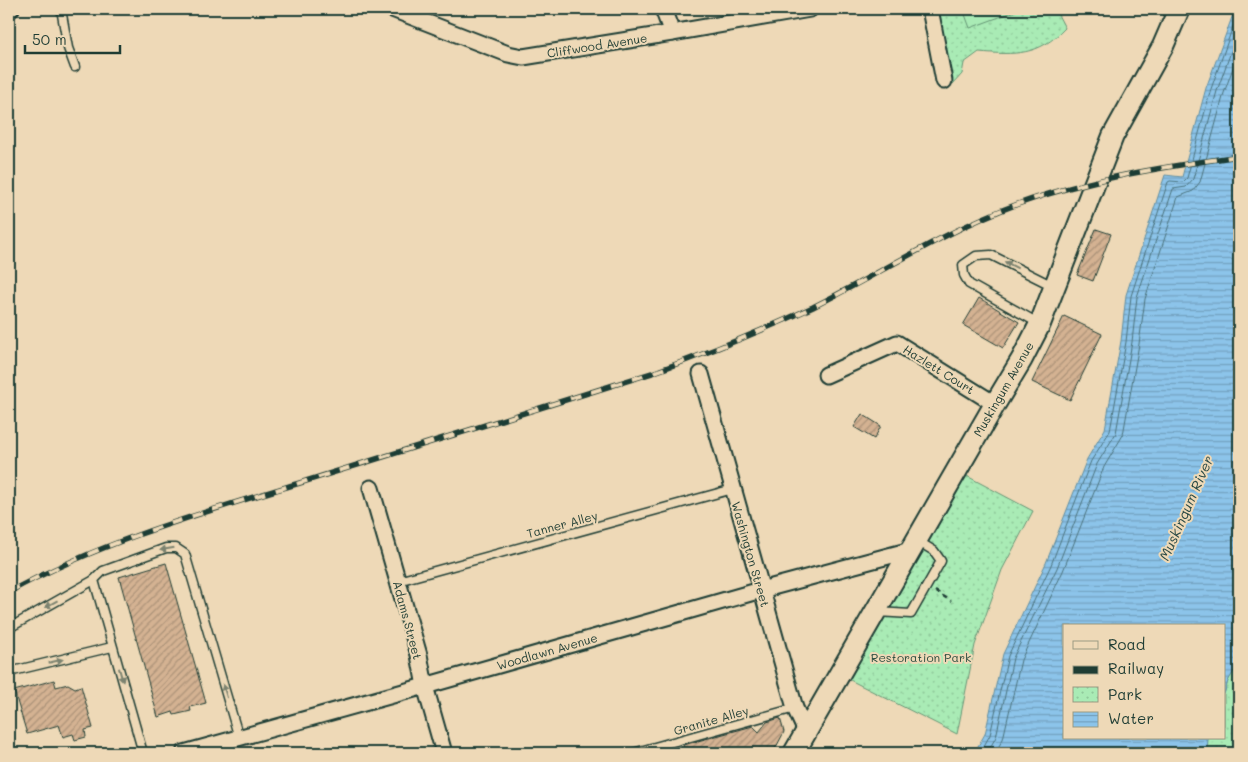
<svg xmlns="http://www.w3.org/2000/svg" width="1248" height="762" font-family="Mali,sans-serif">
  <style>
    .park { fill: url(#park-dots); stroke: #649474 }
    .garden { fill: #a9ebb5; stroke: #649474 }
    .water { fill: url(#water-rules); stroke: #608ea1 }
    .lines { fill: none; stroke-linecap: round; stroke-linejoin: round }
    .shore { stroke: #4b737d; stroke-width: 1 }
    .building { fill: url(#building-hatch); stroke: #1f3d34 }
    .lane-casing { stroke: #1f3d34; stroke-width: 11 }
    .street-casing { stroke: #1f3d34; stroke-width: 19 }
    .secondary-casing { stroke: #1f3d34; stroke-width: 24 }
    .path { stroke: #1f3d34; stroke-width: 2.5; stroke-dasharray: 5 4; stroke-linecap: butt }
    .lane { stroke: #eed9b7; stroke-width: 8 }
    .street { stroke: #eed9b7; stroke-width: 15 }
    .secondary { stroke: #eed9b7; stroke-width: 20 }
    .rail-casing { stroke: #1f3d34; stroke-width: 5.5 }
    .rail { stroke: #eed9b7; stroke-width: 4; stroke-dasharray: 11; stroke-linecap: butt }
    .oneway { fill: #7c836f }
    .labels { text-anchor: middle; dominant-baseline: central; stroke-width: 4; stroke-linejoin: round; paint-order: stroke }
    .street-label { font-size: 12px; fill: #1f3d34; stroke: #eed9b7 }
    .park-label { font-size: 12px; fill: #2d4e41; stroke: #eed9b7 }
    .water-label { font-size: 14px; font-style: italic; fill: #2a4a46; stroke: #eed9b7 }
  </style>
  <defs>
    <pattern id="park-dots" width="8" height="8" patternUnits="userSpaceOnUse" patternTransform="scale(1.25)"><rect width="8" height="8" fill="#a9ebb5"/><path d="M2 2h.1M6 6h.1" fill="none" stroke="#91ca9c" stroke-width="1.8" stroke-linecap="round"/></pattern>
    <pattern id="water-rules" width="6" height="5" patternUnits="userSpaceOnUse" patternTransform="scale(1.25)"><rect width="6" height="5" fill="#8cc4ea"/><path d="M0 2.5h6" fill="none" stroke="#72a0be"/></pattern>
    <pattern id="building-hatch" width="6" height="6" patternUnits="userSpaceOnUse" patternTransform="scale(1.25)"><rect width="6" height="6" fill="#d4b292"/><path d="M-1 1l2-2M0 6l6-6M5 7l2-2" fill="none" stroke="#ab9278"/></pattern>
  </defs>
  <rect width="100%" height="100%" fill="#eed9b7"/>
  <filter id="ink" filterUnits="userSpaceOnUse"><feTurbulence type="fractalNoise" baseFrequency=".02" numOctaves="2"/><feDisplacementMap in="SourceGraphic" scale="10" xChannelSelector="R" yChannelSelector="G"/><feConvolveMatrix kernelMatrix="1 2 1 2 8 2 1 2 1" color-interpolation-filters="sRGB"/></filter>
  <g filter="url(#ink)">
    <g class="park">
      <path d="M938,9H1055L1065,28C1039,56 1015,55 979,52L964,63L962,74L953,84Z"/>
      <path d="M965,475L1033,511L1002,570L975,645L957,734L848,679Z"/>
      <path d="M1239,663V753H1206L1208,738H1224V694L1228,681Z"/>
    </g>
    <path class="garden" d="M963,9H1021L970,28Z"/>
    <path class="water" d="M1235,9H1239V663L1228,681L1224,694V626H1064V738H1208L1207,752L974,753L985,734L1003,654L1046,563L1087,459L1105,429L1121,341L1126,295L1165,175L1182,177L1206,88Z"/>
    <g class="lines">
      <g class="shore">
        <path d="M980,753L990,735L1008,656L1051,565L1091,461L1110,431L1126,342L1131,296L1168,182L1170,181L1183,182L1187,178L1211,89L1239,9"/>
        <path d="M987,753L996,737L1013,658L1057,568L1097,464L1116,433L1132,342L1137,297L1173,189L1186,187L1193,179L1217,91L1239,29"/>
        <path d="M995,753L1003,739L1021,660L1063,571L1104,467L1123,435L1139,344L1145,299L1178,197L1193,191L1200,182L1224,93L1239,51"/>
      </g>
    </g>
    <g class="building">
      <path d="M1096,229L1111,234L1093,281L1077,275Z"/>
      <path d="M979,298L1019,322L1003,348L963,325Z"/>
      <path d="M1064,316L1102,334L1070,400L1032,382Z"/>
      <path d="M862,414L881,426L874,439L854,427Z"/>
      <path d="M166,563L206,703L190,707L191,711L174,715L173,712L158,717L119,577Z"/>
      <path d="M54,680L56,687L68,684L75,688L81,686L93,728L85,730L86,737L75,740L73,734L63,737L59,725L27,734L14,691Z"/>
      <path d="M780,718L784,732L773,753H686L683,745L753,726L759,732L767,722Z"/>
    </g>
    <g class="lines">
      <g class="lane-casing">
        <g id="lane">
          <path d="M61,9L68,48L75,67"/>
          <path d="M1038,323L969,284L964,275L963,265L976,256L991,255L1053,286"/>
          <path d="M398,581L733,489"/>
          <path d="M877,612L911,614L941,561L934,551L916,540"/>
          <path d="M9,628L94,580"/>
          <path d="M9,672L112,647"/>
          <path d="M143,753L94,580L103,571L166,548H176L185,554L239,738"/>
          <path d="M633,753L795,708"/>
        </g>
      </g>
      <g class="street-casing">
        <g id="street">
          <path d="M9,9H11"/>
          <path d="M392,9L508,54L523,57L672,33L810,9"/>
          <path d="M663,9L672,33"/>
          <path d="M930,9L944,81"/>
          <path d="M701,374L795,708L806,732"/>
          <path d="M826,375L897,343L995,404"/>
          <path d="M371,488L419,655L425,686L444,753"/>
          <path d="M184,753L425,686L761,590L911,550"/>
        </g>
      </g>
      <g class="secondary-casing">
        <path id="secondary" d="M794,753L995,404L1022,359L1040,324L1113,136L1163,46L1179,9"/>
      </g>
      <path class="path" d="M935,591L951,601"/>
      <use href="#lane" class="lane"/>
      <use href="#street" class="street"/>
      <use href="#secondary" class="secondary"/>
      <g class="rail-casing">
        <path id="rail" d="M9,592C102,541 205,512 306,481C421,445 537,409 652,373C707,353 760,332 813,307C881,273 946,230 1018,204C1090,178 1164,167 1239,156"/>
      </g>
      <use href="#rail" class="rail"/>
    </g>
    <defs><path id="oneway-solid" d="M-6-.8H1V-3.2L6.5 0L1 3.2V.8H-6Z" transform="scale(1.25)"/></defs>
    <g class="oneway">
      <use href="#oneway-solid" transform="translate(1011 265) rotate(-153)"/>
      <use href="#oneway-solid" transform="translate(167 549) rotate(170)"/>
      <use href="#oneway-solid" transform="translate(51 604) rotate(151)"/>
      <use href="#oneway-solid" transform="translate(56 661) rotate(-13)"/>
      <use href="#oneway-solid" transform="translate(121 675) rotate(74)"/>
      <use href="#oneway-solid" transform="translate(225 691) rotate(-107)"/>
    </g>
  </g>
  <g class="labels">
    <g class="street-label">
      <text transform="translate(597 45) rotate(-9)">Cliffwood Avenue</text>
      <text transform="translate(939 369) rotate(32)">Hazlett Court</text>
      <text transform="translate(1003 389) rotate(-60)">Muskingum Avenue</text>
      <text transform="translate(562 524) rotate(-15)">Tanner Alley</text>
      <text transform="translate(751 554) rotate(74)">Washington Street</text>
      <text transform="translate(408 620) rotate(75)">Adams Street</text>
      <text transform="translate(547 651) rotate(-16)">Woodlawn Avenue</text>
      <text transform="translate(711 720) rotate(-16)">Granite Alley</text>
    </g>
    <g class="park-label">
      <text x="921" y="657">Restoration Park</text>
    </g>
    <g class="water-label">
      <text transform="translate(1186 508) rotate(-66)">Muskingum River</text>
    </g>
  </g>
  <rect width="1248" height="762" fill="none" stroke="#eed9b7" stroke-width="30"/>
  <rect x="15" y="15" width="1218" height="732" fill="none" stroke="#1f3d34" stroke-width="2" filter="url(#ink)"/>
  <rect x="1063" y="624" width="162" height="115" fill="#eed9b7" stroke="#9b9b83"/>
  <rect x="1073" y="641" width="25" height="8" fill="#eed9b7" stroke="#9b9b83"/>
  <text x="1108" y="650" font-size="15" fill="#1f3d34">Road</text>
  <rect x="1073" y="666" width="25" height="8" fill="#1f3d34" stroke="#9b9b83"/>
  <text x="1108" y="674" font-size="15" fill="#1f3d34">Railway</text>
  <rect x="1073" y="687" width="25" height="15" fill="url(#park-dots)" stroke="#9b9b83"/>
  <text x="1108" y="700" font-size="15" fill="#1f3d34">Park</text>
  <rect x="1073" y="712" width="25" height="15" fill="url(#water-rules)" stroke="#9b9b83"/>
  <text x="1108" y="724" font-size="15" fill="#1f3d34">Water</text>
  <path d="M25 45v8h95v-8" fill="none" stroke="#1f3d34" stroke-width="2.5"/>
  <text x="32" y="45" font-size="15" fill="#1f3d34" stroke="#eed9b7" stroke-width="4" paint-order="stroke">50 m</text>
</svg>
